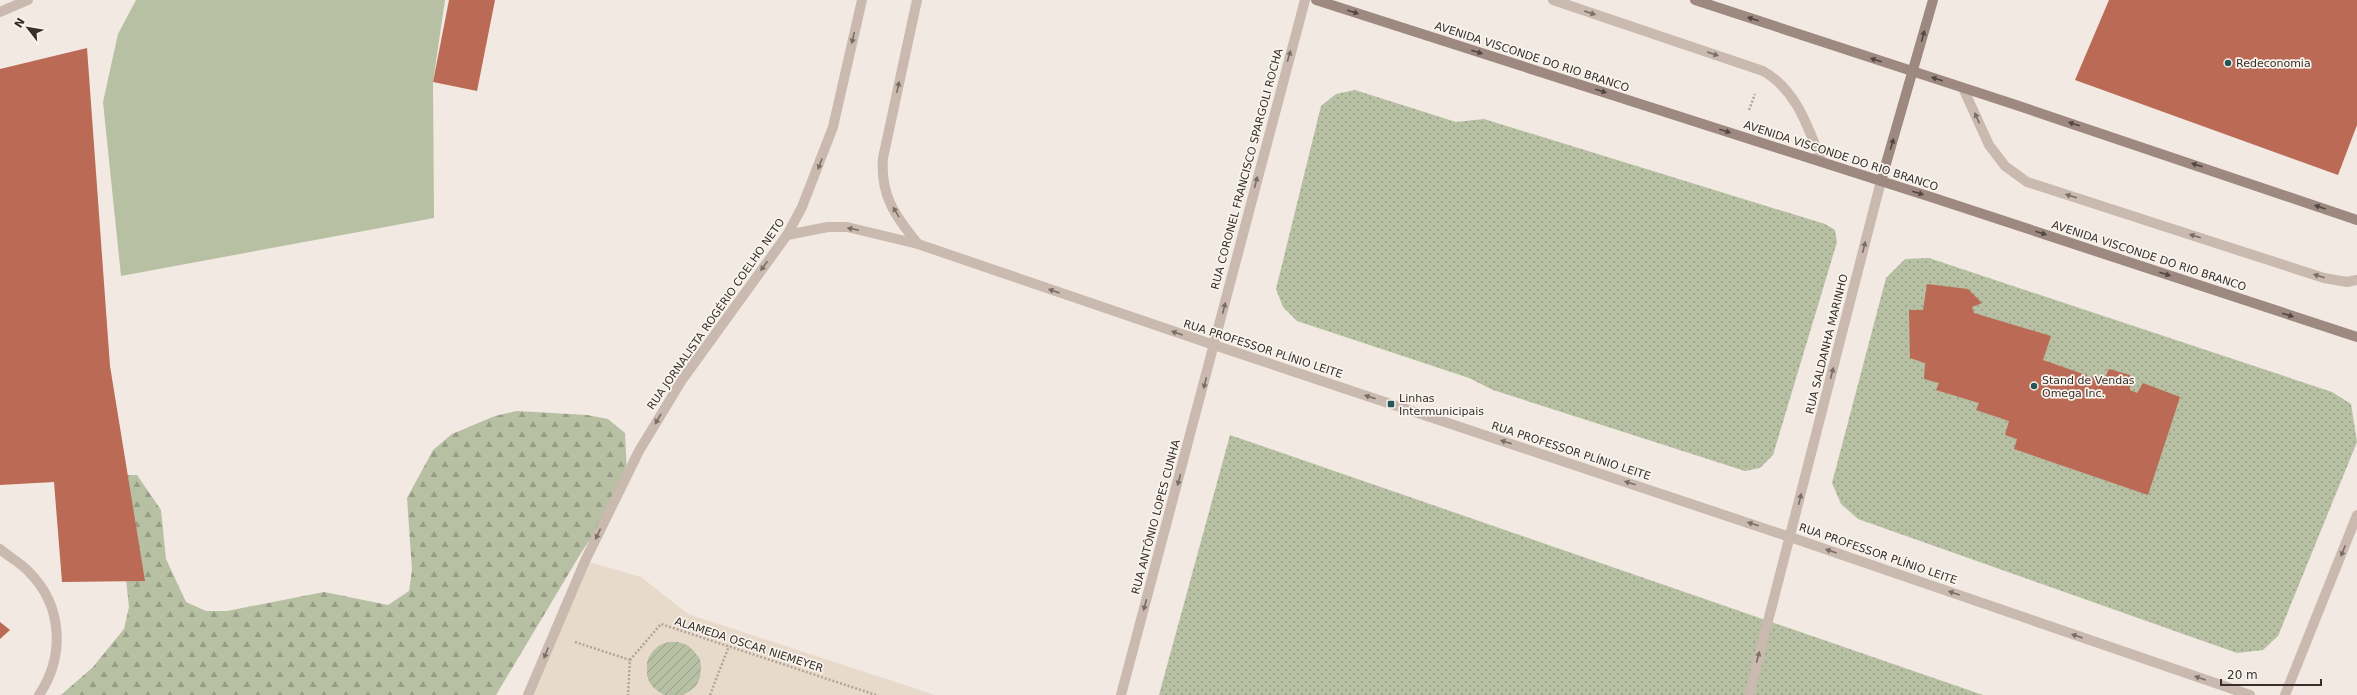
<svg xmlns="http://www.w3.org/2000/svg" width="2357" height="695" font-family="'DejaVu Sans',sans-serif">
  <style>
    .grass { fill: url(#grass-dots) }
    .forest { fill: url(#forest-firs) }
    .park { fill: #b7c0a3 }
    .garden { fill: url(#garden-furrows) }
    .plaza { fill: #e8daca }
    .building { fill: #bb6a56 }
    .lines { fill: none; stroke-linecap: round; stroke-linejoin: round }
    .path { stroke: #b5a398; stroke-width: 2.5; stroke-dasharray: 2 2; stroke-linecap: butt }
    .lane { stroke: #c9b9ae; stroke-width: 10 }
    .street { stroke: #c9b9ae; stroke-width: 10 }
    .secondary { stroke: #9d8980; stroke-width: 10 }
    .oneway { fill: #514641 }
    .oneway2 { fill: #796d66 }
    .poi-dot { fill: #255556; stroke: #f9f4ee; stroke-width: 1.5 }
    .labels { text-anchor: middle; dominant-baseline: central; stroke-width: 3.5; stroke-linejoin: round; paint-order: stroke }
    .street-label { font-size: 11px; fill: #382f2c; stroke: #f9f4ee }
    .poi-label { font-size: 11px; fill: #382f2c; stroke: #f9f4ee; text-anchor: start }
  </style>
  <defs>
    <pattern id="grass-dots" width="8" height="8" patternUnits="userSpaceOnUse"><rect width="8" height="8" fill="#b7c0a3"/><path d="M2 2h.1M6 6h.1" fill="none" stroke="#969c85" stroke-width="1.8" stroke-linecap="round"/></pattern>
    <pattern id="forest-firs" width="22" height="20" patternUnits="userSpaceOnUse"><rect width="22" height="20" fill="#b7c0a3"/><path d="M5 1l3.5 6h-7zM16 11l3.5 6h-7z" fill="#969c85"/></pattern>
    <pattern id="garden-furrows" width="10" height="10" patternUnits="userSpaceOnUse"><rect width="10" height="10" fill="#b7c0a3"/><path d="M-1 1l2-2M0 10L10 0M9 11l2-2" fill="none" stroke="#969c85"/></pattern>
  </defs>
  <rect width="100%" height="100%" fill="#f2e9e2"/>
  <g class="grass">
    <path d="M1355,90L1456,122L1484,119L1825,224L1835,230L1837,242L1773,455L1760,468L1745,471L1493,390L1469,378L1297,321L1283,307L1276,289L1321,106L1336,94Z"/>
    <path d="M1929,258L2332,392L2351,404L2357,442L2278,636L2263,650L2237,653L1858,519L1841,504L1832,483L1886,278L1905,259Z"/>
    <path d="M1230,435L1983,695H1159Z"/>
  </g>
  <path class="forest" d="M517,411L587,415L608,419L625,433L627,476L620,495L581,553L496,695H61L93,667L124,629L129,607L115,475H137L161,510L166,559L186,602L206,611H227L324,592L388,605L409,591L412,570L407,498L433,450L452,434L495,416Z"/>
  <path class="park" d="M136,0H445L433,82L434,218L121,276L103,102L118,34Z"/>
  <circle class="garden" cx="674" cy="669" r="28"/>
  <path class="plaza" d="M585,561L641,577L688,614L935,695H684L696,686L700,678L701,668L700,659L694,651L687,645L678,642H668L659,645L652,652L647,660V677L650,685L663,695H529Z"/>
  <g class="building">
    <path d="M449,0H495L477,91L433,82Z"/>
    <path d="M2109,0H2357V125L2338,175L2075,80Z"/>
    <path d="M87,48L110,366L145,581L62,582L54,482L0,485V69Z"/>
    <path d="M1927,284L1968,289L1982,303L1972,307L1974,313L2051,336L2043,360L2103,381L2109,369L2130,375V390L2137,393L2143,383L2180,397L2148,495L2014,449L2017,439L2005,435L2009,421L1976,410L1979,403L1936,390L1939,383L1924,379L1925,363L1910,358L1909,310H1923Z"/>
    <path d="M0,622L10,630L0,639Z"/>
  </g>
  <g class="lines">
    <g class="path">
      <path d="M1749,110L1755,94"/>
      <path d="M575,642L630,660L628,695"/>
      <path d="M630,660L661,624L876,695"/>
      <path d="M710,695L729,646"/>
    </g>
    <g class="lane">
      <path d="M917,0L883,158C880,195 895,216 918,244"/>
      <path d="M1553,0L1763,71C1797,90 1808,128 1822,162"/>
      <path d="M1963,88L1989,145L2005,166L2027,182L2324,278L2347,282L2357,280"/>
    </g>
    <g class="street">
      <path d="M0,12L28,0"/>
      <path d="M787,235L828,227H847L918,244L1214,345L1790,537L2250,695"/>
      <path d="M0,549C9,557 21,563 29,572C63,606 65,656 39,695"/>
      <path d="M528,695L585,561L639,451L682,380L787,235L802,207L833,127L862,0"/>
      <path d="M1121,695L1305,0"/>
      <path d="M1749,695L1881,181"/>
      <path d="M2285,695L2357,515"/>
    </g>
    <g class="secondary">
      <path d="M1316,0L1934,198L2357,337"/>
      <path d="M1695,0L2013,104L2357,220"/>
      <path d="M1881,181L1933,0"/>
    </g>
  </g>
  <defs><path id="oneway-solid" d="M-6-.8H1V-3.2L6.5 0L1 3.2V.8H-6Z"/></defs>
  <g class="oneway">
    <use href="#oneway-solid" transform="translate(1353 12) rotate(18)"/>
    <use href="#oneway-solid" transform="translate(1753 19) rotate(-162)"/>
    <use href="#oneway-solid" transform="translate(1923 36) rotate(-75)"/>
    <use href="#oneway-solid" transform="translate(1477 52) rotate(18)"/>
    <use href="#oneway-solid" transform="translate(1876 60) rotate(-162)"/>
    <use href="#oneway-solid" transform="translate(1937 79) rotate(-163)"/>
    <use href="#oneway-solid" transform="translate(1601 91) rotate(18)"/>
    <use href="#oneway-solid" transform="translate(2074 124) rotate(-162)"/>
    <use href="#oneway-solid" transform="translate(1725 131) rotate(18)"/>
    <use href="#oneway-solid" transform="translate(1892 144) rotate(-73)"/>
    <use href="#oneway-solid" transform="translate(2197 165) rotate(-162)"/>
    <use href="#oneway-solid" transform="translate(1918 193) rotate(18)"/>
    <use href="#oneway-solid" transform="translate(2320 207) rotate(-161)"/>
    <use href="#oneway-solid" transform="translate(2041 233) rotate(18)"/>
    <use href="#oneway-solid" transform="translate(2165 274) rotate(18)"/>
    <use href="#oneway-solid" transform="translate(2288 315) rotate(18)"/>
  </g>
  <g class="oneway2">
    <use href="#oneway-solid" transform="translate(1590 13) rotate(19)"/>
    <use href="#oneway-solid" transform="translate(853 38) rotate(103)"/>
    <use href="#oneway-solid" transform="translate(1713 54) rotate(19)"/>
    <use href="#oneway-solid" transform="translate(1289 56) rotate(-74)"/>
    <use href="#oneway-solid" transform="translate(898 87) rotate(-78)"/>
    <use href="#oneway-solid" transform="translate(1977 118) rotate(-114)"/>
    <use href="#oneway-solid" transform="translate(820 164) rotate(111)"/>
    <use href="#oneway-solid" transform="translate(1256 182) rotate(-76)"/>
    <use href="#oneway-solid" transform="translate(2071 196) rotate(-162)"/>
    <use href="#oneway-solid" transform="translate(896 212) rotate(-121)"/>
    <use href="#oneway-solid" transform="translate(853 229) rotate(-168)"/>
    <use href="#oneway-solid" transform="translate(2195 236) rotate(-162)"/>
    <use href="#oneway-solid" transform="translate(1864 247) rotate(-76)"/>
    <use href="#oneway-solid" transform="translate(764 266) rotate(126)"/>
    <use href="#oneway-solid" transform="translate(2319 276) rotate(-163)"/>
    <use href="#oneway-solid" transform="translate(1054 291) rotate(-161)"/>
    <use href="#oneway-solid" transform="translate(1224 308) rotate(-76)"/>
    <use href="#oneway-solid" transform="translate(1177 333) rotate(-161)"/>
    <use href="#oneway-solid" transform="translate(1832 373) rotate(-76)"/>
    <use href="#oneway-solid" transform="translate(1205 383) rotate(104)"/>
    <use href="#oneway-solid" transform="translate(1370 397) rotate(-162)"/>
    <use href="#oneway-solid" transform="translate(658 419) rotate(120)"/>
    <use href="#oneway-solid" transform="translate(1506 442) rotate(-162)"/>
    <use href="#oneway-solid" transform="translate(1179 480) rotate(105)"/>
    <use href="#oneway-solid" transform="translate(1630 483) rotate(-162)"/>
    <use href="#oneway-solid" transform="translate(1800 499) rotate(-76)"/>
    <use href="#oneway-solid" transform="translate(1753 524) rotate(-162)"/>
    <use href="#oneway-solid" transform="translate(598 534) rotate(115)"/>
    <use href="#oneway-solid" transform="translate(1831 551) rotate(-161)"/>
    <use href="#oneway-solid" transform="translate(2343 551) rotate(112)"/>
    <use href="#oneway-solid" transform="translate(1954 593) rotate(-161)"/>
    <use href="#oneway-solid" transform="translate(1145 605) rotate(105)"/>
    <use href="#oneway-solid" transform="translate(2077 636) rotate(-161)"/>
    <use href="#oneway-solid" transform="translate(546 653) rotate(112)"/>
    <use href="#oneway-solid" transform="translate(1758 657) rotate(-75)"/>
    <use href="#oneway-solid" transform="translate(2200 678) rotate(-161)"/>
  </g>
  <g class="poi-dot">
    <circle cx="2228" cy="63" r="4"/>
    <circle cx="2034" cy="386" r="4"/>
    <rect x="1387" y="400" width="8" height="8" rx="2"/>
  </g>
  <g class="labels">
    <g class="street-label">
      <text transform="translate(1532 57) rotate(18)">AVENIDA VISCONDE DO RIO BRANCO</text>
      <text transform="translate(1841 156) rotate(18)">AVENIDA VISCONDE DO RIO BRANCO</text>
      <text transform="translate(1247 169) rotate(-75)">RUA CORONEL FRANCISCO SPARGOLI ROCHA</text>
      <text transform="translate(2149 256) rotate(18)">AVENIDA VISCONDE DO RIO BRANCO</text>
      <text transform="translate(716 314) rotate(-55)">RUA JORNALISTA ROGÉRIO COELHO NETO</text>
      <text transform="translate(1827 344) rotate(-76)">RUA SALDANHA MARINHO</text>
      <text transform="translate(1263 349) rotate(18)">RUA PROFESSOR PLÍNIO LEITE</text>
      <text transform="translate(1571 451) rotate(18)">RUA PROFESSOR PLÍNIO LEITE</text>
      <text transform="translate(1156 517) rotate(-75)">RUA ANTÔNIO LOPES CUNHA</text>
      <text transform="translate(1878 554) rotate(19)">RUA PROFESSOR PLÍNIO LEITE</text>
      <text transform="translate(749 645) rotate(18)">ALAMEDA OSCAR NIEMEYER</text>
    </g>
    <g class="poi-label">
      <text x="2236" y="63">Redeconomia</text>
      <text x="2042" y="380">Stand de Vendas<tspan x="2042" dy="13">Omega Inc.</tspan></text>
      <text x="1399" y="398">Linhas<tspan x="1399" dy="13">Intermunicipais</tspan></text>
    </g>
  </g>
  <g transform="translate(28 28) rotate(301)" stroke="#f9f4ee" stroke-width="3" paint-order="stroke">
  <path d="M0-3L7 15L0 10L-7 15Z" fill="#382f2c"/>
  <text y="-6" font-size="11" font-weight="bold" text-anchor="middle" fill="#382f2c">N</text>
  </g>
  <path d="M2221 679v6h100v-6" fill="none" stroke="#382f2c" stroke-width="2"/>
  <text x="2227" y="679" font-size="12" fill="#382f2c" stroke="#f9f4ee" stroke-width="3" paint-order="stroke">20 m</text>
</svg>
